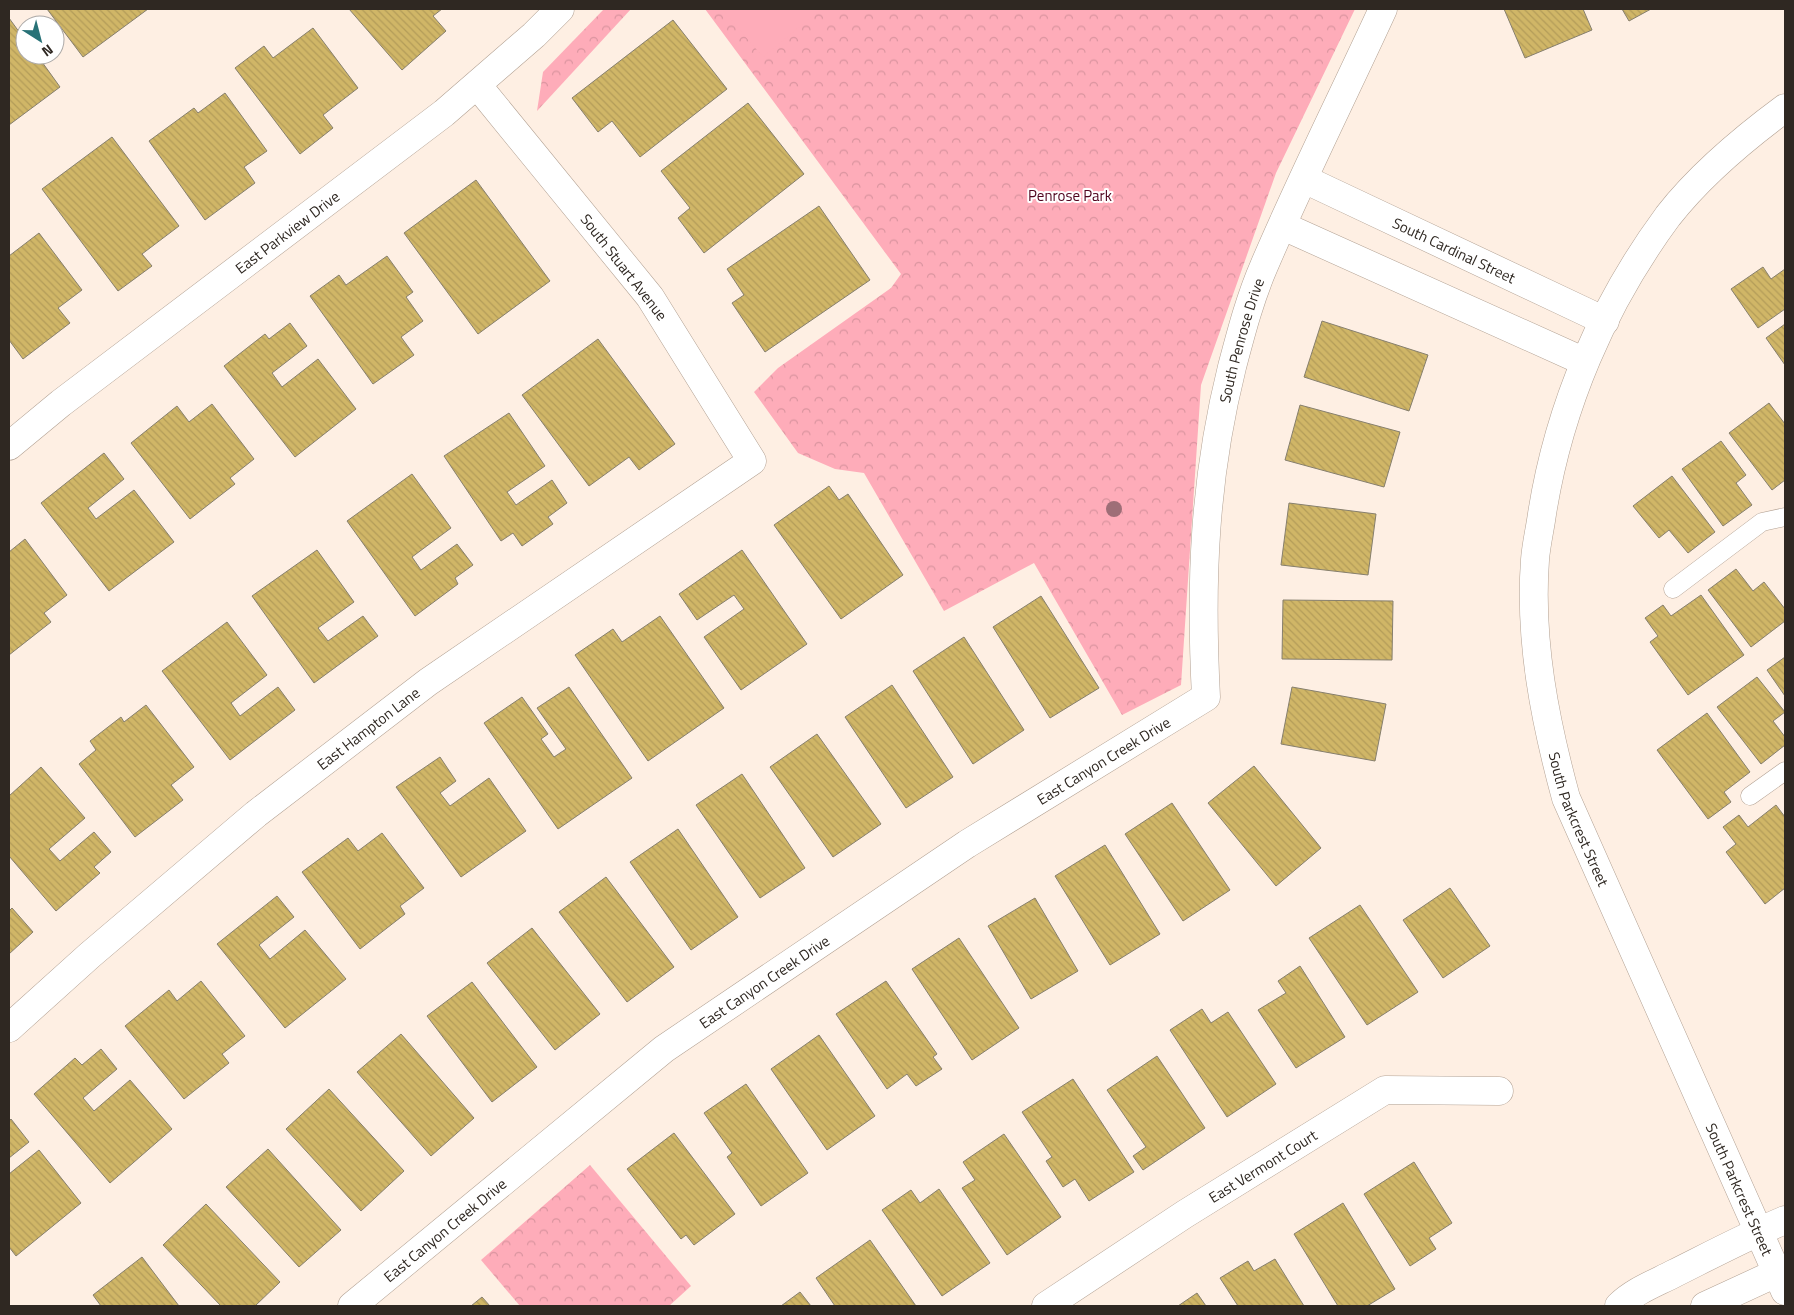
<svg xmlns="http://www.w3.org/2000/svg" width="1794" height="1315" font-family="'Titillium Web',sans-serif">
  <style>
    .park { fill: url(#park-crowns) }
    .pitch { fill: #feacb9 }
    .building { fill: url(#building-back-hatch); stroke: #867f6d }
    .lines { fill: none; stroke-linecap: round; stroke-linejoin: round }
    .service-casing { stroke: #b2a193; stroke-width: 19 }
    .minor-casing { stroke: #b2a193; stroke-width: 29 }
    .tertiary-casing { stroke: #b2a193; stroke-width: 29 }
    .service { stroke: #fff; stroke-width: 18 }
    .minor { stroke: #fff; stroke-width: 28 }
    .tertiary { stroke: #fff; stroke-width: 28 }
    .tree { fill: #9e6e77 }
    .labels { text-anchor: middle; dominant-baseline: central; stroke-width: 4; stroke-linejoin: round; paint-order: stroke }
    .park-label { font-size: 15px; fill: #50041e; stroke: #fff }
    .street-label { font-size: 15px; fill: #2f2822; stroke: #fff }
  </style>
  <defs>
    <pattern id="park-crowns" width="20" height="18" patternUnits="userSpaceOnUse" patternTransform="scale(1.25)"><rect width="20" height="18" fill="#feacb9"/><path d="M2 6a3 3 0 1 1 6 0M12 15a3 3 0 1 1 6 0" fill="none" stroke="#da949f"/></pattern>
    <pattern id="building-back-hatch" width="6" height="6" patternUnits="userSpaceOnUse" patternTransform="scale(1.25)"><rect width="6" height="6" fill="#d0b667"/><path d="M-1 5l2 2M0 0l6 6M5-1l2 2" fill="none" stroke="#b39c59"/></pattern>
  </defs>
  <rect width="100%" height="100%" fill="#feefe3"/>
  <g class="park">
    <path d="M604,9H631L537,111L543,72Z"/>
    <path d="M705,9H1355L1276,173L1201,385L1181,685L1122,715L1034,563L944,611L864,473L835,469L798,453L754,392L778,368L891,288L901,274Z"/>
    <path d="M590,1165L691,1286L669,1306H520L481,1260Z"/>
  </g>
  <path class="pitch" d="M722,9H821L763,57Z"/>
  <g class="building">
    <path d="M47,9H148L83,57Z"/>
    <path d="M349,9H442L433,16L446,31L402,70Z"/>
    <path d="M1504,9H1583L1592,30L1525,58Z"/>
    <path d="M1622,9H1651L1629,21Z"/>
    <path d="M9,18L25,40V55H37L60,87L9,125Z"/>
    <path d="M673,20L727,89L640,157L612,121L598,132L572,98Z"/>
    <path d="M313,28L358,88L323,115L333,128L300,154L235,68L264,46L273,58Z"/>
    <path d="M225,93L267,151L244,167L255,183L205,220L149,141L194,108L198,113Z"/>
    <path d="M748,103L804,174L704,253L678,218L690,208L661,171Z"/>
    <path d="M112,137L179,226L142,254L152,266L118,291L42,189Z"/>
    <path d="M476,180L550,281L478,334L404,233Z"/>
    <path d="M819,206L870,280L765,352L732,303L744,295L727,269Z"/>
    <path d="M39,233L82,290L58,308L70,323L23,359L9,340V256Z"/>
    <path d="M387,256L413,292L406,297L423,321L401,337L414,355L373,384L310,296L339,275L346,285Z"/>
    <path d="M1763,267L1771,279L1785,269V309L1758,328L1731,289Z"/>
    <path d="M1322,321L1428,355L1409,411L1304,377Z"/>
    <path d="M290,323L307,346L272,373L282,387L318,359L356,409L295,457L224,366L265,334L269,339Z"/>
    <path d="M1785,324V365L1766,338Z"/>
    <path d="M598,339L675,444L639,470L629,457L589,486L522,395Z"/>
    <path d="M1769,403L1785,424V480L1772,490L1729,433Z"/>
    <path d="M212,404L254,459L230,478L235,484L190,519L131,443L177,406L189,422Z"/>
    <path d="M1300,405L1400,432L1384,487L1285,460Z"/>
    <path d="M509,413L545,466L507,492L516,505L552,480L567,503L548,517L553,524L522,546L513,533L501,541L444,456Z"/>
    <path d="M1721,441L1746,475L1736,483L1752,505L1723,526L1682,469Z"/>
    <path d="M104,453L124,479L88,508L96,519L134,490L174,542L109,591L41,503Z"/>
    <path d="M412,474L451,528L412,557L421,570L457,544L473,565L455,578L458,584L415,616L347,521Z"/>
    <path d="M1672,476L1715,532L1688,553L1669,530L1659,538L1633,506Z"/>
    <path d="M829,486L839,500L848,494L903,575L841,619L774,525Z"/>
    <path d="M1289,503L1376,514L1368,575L1281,565Z"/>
    <path d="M25,539L67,595L44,613L51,622L9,655V552Z"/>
    <path d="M317,550L354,602L318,628L328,641L363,616L378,636L314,683L252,596Z"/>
    <path d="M742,550L807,644L741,690L704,637L744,609L734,595L697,620L679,594Z"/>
    <path d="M1736,569L1753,591L1764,582L1785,609V621L1751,647L1708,590Z"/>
    <path d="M1701,595L1744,655L1688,695L1650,642L1658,636L1645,618L1663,605L1671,616Z"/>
    <path d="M1041,596L1099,688L1050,718L993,627Z"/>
    <path d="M1283,600L1393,601L1392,660L1282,659Z"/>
    <path d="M660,616L724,708L648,761L575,655L613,629L622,642Z"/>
    <path d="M227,622L267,675L231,703L240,716L278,687L295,710L230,760L162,671Z"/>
    <path d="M964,637L1024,730L973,764L913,671Z"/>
    <path d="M1785,657V696L1767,670Z"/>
    <path d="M1757,677L1785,712L1773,721L1785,737V745L1761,764L1717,707Z"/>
    <path d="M892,685L953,777L906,808L845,717Z"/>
    <path d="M569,687L632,778L558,829L484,723L522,697L548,734L541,739L554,757L566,749L537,708Z"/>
    <path d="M1292,687L1386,704L1375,761L1281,744Z"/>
    <path d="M146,705L194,767L171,785L183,800L135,837L79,764L96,750L90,741L121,717L124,722Z"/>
    <path d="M1707,713L1750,772L1724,792L1731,802L1708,819L1657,750Z"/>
    <path d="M817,734L881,824L833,857L770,767Z"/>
    <path d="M440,757L456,781L440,793L450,806L489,778L526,831L461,877L396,787Z"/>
    <path d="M1254,766L1321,848L1276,886L1208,803Z"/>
    <path d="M41,767L85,818L49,849L60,861L94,832L111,852L94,867L100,873L56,911L9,856V796Z"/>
    <path d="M742,774L805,868L760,898L696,805Z"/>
    <path d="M1172,803L1230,890L1183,921L1125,834Z"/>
    <path d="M1776,805L1785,817V888L1765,904L1726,852L1736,844L1723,827L1739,815L1748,827Z"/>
    <path d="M678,829L738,917L691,950L630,862Z"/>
    <path d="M382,833L424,888L400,906L405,914L360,949L302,872L348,838L358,851Z"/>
    <path d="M1105,845L1160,934L1110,965L1055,876Z"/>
    <path d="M606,877L674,967L627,1002L559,912Z"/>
    <path d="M1450,888L1490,946L1443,978L1403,920Z"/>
    <path d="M277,896L294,917L259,945L270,959L305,930L346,979L285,1028L217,944Z"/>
    <path d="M1035,898L1078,971L1031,999L988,926Z"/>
    <path d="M1360,905L1418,992L1367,1025L1309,938Z"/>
    <path d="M12,908L33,932L9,954V911Z"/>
    <path d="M532,928L600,1014L555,1050L487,963Z"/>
    <path d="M959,938L1019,1028L972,1060L912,969Z"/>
    <path d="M1300,966L1345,1037L1296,1068L1258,1010L1286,993L1278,981Z"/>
    <path d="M201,981L245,1036L222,1054L229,1063L184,1099L125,1026L169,990L177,1001Z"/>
    <path d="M886,981L937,1054L933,1057L942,1069L916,1086L907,1074L887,1089L836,1014Z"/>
    <path d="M472,982L537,1067L492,1102L427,1016Z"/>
    <path d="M1202,1009L1211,1023L1228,1012L1276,1084L1227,1117L1170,1030Z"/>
    <path d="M401,1034L474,1118L431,1156L357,1072Z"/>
    <path d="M819,1035L875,1116L827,1150L771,1069Z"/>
    <path d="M101,1049L117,1069L83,1098L94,1111L130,1080L172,1129L110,1183L34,1094L75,1058L82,1065Z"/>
    <path d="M1157,1056L1205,1128L1143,1170L1133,1156L1146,1147L1107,1090Z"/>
    <path d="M1073,1079L1134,1172L1089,1201L1075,1179L1063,1187L1046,1161L1052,1157L1022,1112Z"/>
    <path d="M746,1084L808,1173L761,1206L727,1157L732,1153L704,1113Z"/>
    <path d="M329,1089L404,1171L361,1211L286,1129Z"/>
    <path d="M11,1119L29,1142L9,1158V1121Z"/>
    <path d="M674,1133L735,1214L694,1245L686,1235L681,1239L627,1169Z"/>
    <path d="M1004,1134L1061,1217L1007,1255L962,1188L975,1180L963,1162Z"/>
    <path d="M268,1149L341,1230L299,1267L226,1187Z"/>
    <path d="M39,1150L81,1203L16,1256L9,1247V1174Z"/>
    <path d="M1414,1162L1452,1223L1429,1238L1436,1249L1410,1266L1364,1194Z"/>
    <path d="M939,1189L990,1263L942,1296L882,1210L911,1190L920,1203Z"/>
    <path d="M1343,1203L1395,1289L1367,1306H1338L1294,1234Z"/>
    <path d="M206,1204L280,1282L255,1306H221L163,1245Z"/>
    <path d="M870,1240L916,1306H835L816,1278Z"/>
    <path d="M142,1257L179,1306H101L93,1295Z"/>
    <path d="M1275,1259L1304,1306H1238L1220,1278L1248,1261L1254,1271Z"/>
    <path d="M800,1292L811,1306H781Z"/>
    <path d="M1197,1293L1206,1306H1178Z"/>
    <path d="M482,1297L490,1306H471Z"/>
  </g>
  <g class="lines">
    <g class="service-casing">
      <g id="service">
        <path d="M1673,589L1762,522L1785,517"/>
        <path d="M1750,796L1785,771"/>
      </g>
    </g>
    <g class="minor-casing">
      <g id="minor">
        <path id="s1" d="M1304,179L1605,321"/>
        <path d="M1283,226L1583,361"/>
        <path id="s2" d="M9,446L61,403L444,113L534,35L560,9"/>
        <path id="s3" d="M9,1028L90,955L256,814L428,682L752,461L650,297L478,86"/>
        <path id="s4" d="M352,1306L664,1049L967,844L1206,697C1200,581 1204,479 1232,367C1241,333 1250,298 1264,266C1301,179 1344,94 1383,9"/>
        <path id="s5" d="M1046,1306L1185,1214L1385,1090L1499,1091"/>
        <path d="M1619,1306C1634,1291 1656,1283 1675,1273C1711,1255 1747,1236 1785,1220"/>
        <path d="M1705,1306L1785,1269"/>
      </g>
    </g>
    <g class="tertiary-casing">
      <g id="tertiary">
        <path id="s6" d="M1785,108C1743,139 1700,175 1668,216C1603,304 1559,406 1542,514C1540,529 1536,545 1535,560C1529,641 1545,721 1566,798L1785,1291"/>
      </g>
    </g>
    <use href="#service" class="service"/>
    <use href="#minor" class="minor"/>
    <use href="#tertiary" class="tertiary"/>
  </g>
  <circle class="tree" cx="1114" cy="509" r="8"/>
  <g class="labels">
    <g class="park-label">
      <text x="1070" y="195">Penrose Park</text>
    </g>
    <g class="street-label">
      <text stroke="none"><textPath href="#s2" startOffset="351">East Parkview Drive</textPath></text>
      <text stroke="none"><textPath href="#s1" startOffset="166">South Cardinal Street</textPath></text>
      <text transform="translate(624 267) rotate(52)">South Stuart Avenue</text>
      <text stroke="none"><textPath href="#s4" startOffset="1411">South Penrose Drive</textPath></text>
      <text stroke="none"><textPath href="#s3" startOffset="468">East Hampton Lane</textPath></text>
      <text stroke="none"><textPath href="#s4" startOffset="930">East Canyon Creek Drive</textPath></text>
      <text stroke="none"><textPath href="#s6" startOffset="798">South Parkcrest Street</textPath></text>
      <text stroke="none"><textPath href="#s4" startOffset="525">East Canyon Creek Drive</textPath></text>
      <text stroke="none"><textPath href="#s5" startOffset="258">East Vermont Court</textPath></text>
      <text stroke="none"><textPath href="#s6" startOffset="1202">South Parkcrest Street</textPath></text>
      <text stroke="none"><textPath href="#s4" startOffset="120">East Canyon Creek Drive</textPath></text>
    </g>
  </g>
  <rect width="1794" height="1315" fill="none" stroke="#2f2822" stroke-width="20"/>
  <g transform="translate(40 40) rotate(144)"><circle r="24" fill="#ffffff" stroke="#aca9a7"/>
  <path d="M0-4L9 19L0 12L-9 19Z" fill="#287277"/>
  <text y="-8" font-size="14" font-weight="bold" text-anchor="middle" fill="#2f2822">N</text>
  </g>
</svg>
